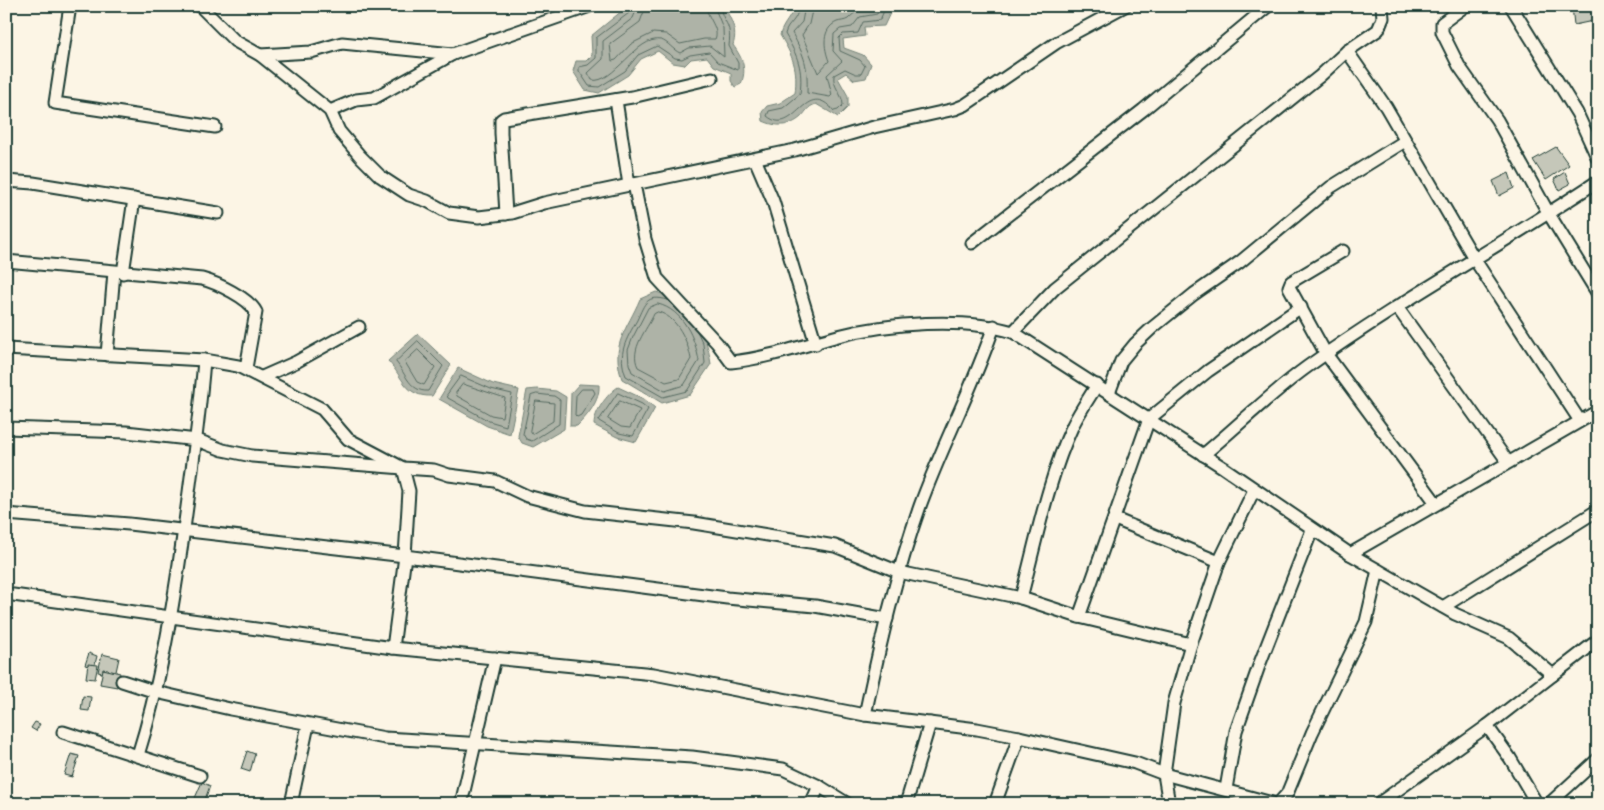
<svg xmlns="http://www.w3.org/2000/svg" width="1604" height="810" font-family="Kalam,sans-serif">
  <style>
    .water { fill: #aeb3a7; stroke: #758479 }
    .lines { fill: none; stroke-linecap: round; stroke-linejoin: round }
    .shore { stroke: #586c62; stroke-width: 1 }
    .building { fill: #c5c7b9; stroke: #1f3d34 }
    .minor-casing { stroke: #1f3d34; stroke-width: 15 }
    .minor { stroke: #fcf5e5; stroke-width: 11 }
  </style>
  <rect width="100%" height="100%" fill="#fcf5e5"/>
  <filter id="ink" filterUnits="userSpaceOnUse"><feTurbulence type="fractalNoise" baseFrequency=".02" numOctaves="2"/><feDisplacementMap in="SourceGraphic" scale="10" xChannelSelector="R" yChannelSelector="G"/><feConvolveMatrix kernelMatrix="1 2 1 2 8 2 1 2 1" color-interpolation-filters="sRGB"/></filter>
  <g filter="url(#ink)">
    <g class="water">
      <path d="M628,6H724C731,20 738,30 733,45C743,59 747,69 741,84L735,87L731,81V73L714,66L707,57L691,59L685,65L673,63L658,51L641,59L628,75L599,93L585,90L573,71L576,61H586L592,55L591,36Z"/>
      <path d="M794,6H891V11L884,26L864,27L865,36L843,39L844,48L863,55L871,64L866,78L854,80L846,73L838,78L848,96V107L838,117L816,104C807,107 807,111 801,117C790,127 776,127 763,121L762,112L767,106L780,103L795,93C798,68 793,57 780,35C783,23 791,19 794,6Z"/>
      <path d="M656,292C692,301 706,330 711,364L690,395L662,403L622,379C610,344 627,330 640,299Z"/>
      <path d="M418,334L451,365L432,396C405,397 404,378 388,361Z"/>
      <path d="M458,368L493,384L519,390L510,434L487,426L439,399Z"/>
      <path d="M579,384L599,385C600,401 588,415 577,426H570L571,393Z"/>
      <path d="M618,387L644,399L655,408L636,442L617,437L594,425C594,412 607,394 618,387Z"/>
      <path d="M537,389L556,391L566,397L564,429L533,447L522,443L518,436L527,390Z"/>
    </g>
    <g class="lines">
      <g class="shore">
        <path d="M632,6L629,13L596,38V58L588,65L579,67V71L589,86L599,87L625,71L638,55L657,46L675,58L682,59L690,55L709,52L718,62L738,70V63L729,46C732,21 723,25 720,6"/>
        <path d="M638,6L633,18L603,41V59L588,73L592,80C613,85 637,35 661,40C668,42 673,50 680,53L689,48L710,46L724,57L723,28L714,6"/>
        <path d="M646,6L640,22L610,44L612,61L616,60L631,44L653,33L666,34L680,44L704,39H715C720,29 707,18 706,6"/>
        <path d="M799,6C797,23 788,22 785,34C798,57 803,68 800,94L783,108L769,111L767,116C795,139 805,76 834,111L838,110L843,105C843,94 832,87 834,75L845,69L856,74H861L865,66L860,60L840,51L839,38L843,34L858,33L863,22L880,20L886,6"/>
        <path d="M805,6L802,22L792,33C805,57 808,65 807,93L830,97L832,95L827,75L842,61L833,51L834,34L840,29L852,27L860,17L877,14L880,6"/>
        <path d="M813,6L809,24L802,35L818,73L829,61C824,48 821,29 837,22C840,21 845,21 848,19C856,11 860,9 872,6"/>
        <path d="M668,300C646,294 645,303 637,320C626,340 617,353 626,376L663,397L687,391L705,363L703,344L697,331"/>
        <path d="M658,304C683,310 695,338 699,361L684,385L665,391L632,372L629,364L628,350L633,337L648,308Z"/>
        <path d="M658,312C677,316 688,342 691,359L679,379L666,382L638,367C629,349 647,330 654,314Z"/>
        <path d="M418,341L443,366L428,391C410,392 406,374 396,362Z"/>
        <path d="M418,350L435,367L424,385L417,382L405,362Z"/>
        <path d="M461,376L491,389L512,394L506,426L489,421L448,398L447,395Z"/>
        <path d="M463,384L505,398L502,417L491,415L457,396L456,393Z"/>
        <path d="M582,389H593L595,393L581,415L577,417L575,415L576,396Z"/>
        <path d="M618,393L642,404L648,409L633,436L619,433L599,421Z"/>
        <path d="M537,394L554,396L560,400L559,424L532,441L526,439L523,434L531,396Z"/>
        <path d="M536,401L554,403L553,421L532,434L530,431Z"/>
        <path d="M620,401L640,410L630,428L621,427L608,419Z"/>
      </g>
    </g>
    <g class="building">
      <path d="M1572,6H1592L1593,21L1574,25Z"/>
      <path d="M1556,147L1569,165L1546,180L1533,160Z"/>
      <path d="M1565,172L1570,184L1559,190L1554,179Z"/>
      <path d="M1509,173L1514,188L1499,196L1493,181Z"/>
      <path d="M89,653L97,656L94,668L85,665Z"/>
      <path d="M102,654L119,658L115,676L98,672Z"/>
      <path d="M88,664L98,665L95,679L86,678Z"/>
      <path d="M103,669L120,673L117,687L100,684Z"/>
      <path d="M83,696L91,697L89,711L81,710Z"/>
      <path d="M35,722L40,724L36,731L31,728Z"/>
      <path d="M247,751L255,754L250,772L241,769Z"/>
      <path d="M71,754L79,756L72,777L64,775Z"/>
      <path d="M202,782L210,786L204,802L195,798Z"/>
    </g>
    <g class="lines">
      <g class="minor-casing">
        <g id="minor">
          <path d="M70,6L55,103L215,127"/>
          <path d="M200,6L235,41L260,55L330,111L339,131L360,156L380,176L409,195L427,201L449,213L479,217L512,213L544,203L795,150L874,127L955,109L965,105L1056,43L1125,6"/>
          <path d="M1465,6L1442,23V32L1459,66L1497,120L1549,214L1598,294"/>
          <path d="M1511,6L1577,113L1598,159"/>
          <path d="M1347,51L1386,107L1475,260L1580,421"/>
          <path d="M260,55L311,52L342,43L453,54L590,6"/>
          <path d="M616,100L629,185"/>
          <path d="M330,111L356,100L374,98L453,54"/>
          <path d="M755,159L773,201L816,344"/>
          <path d="M6,181L33,183L218,213"/>
          <path d="M634,184L645,239L657,278L717,343L731,362C768,358 802,346 838,336C888,323 964,317 1013,332L1224,468L1350,554L1598,411"/>
          <path d="M506,214L501,133V120L504,118L632,97L712,78"/>
          <path d="M972,243L1143,110L1268,6"/>
          <path d="M1343,251L1291,282L1289,287L1326,354L1436,503"/>
          <path d="M6,261L202,279C217,283 249,298 256,312L246,368"/>
          <path d="M123,273L134,199"/>
          <path d="M1397,307L1508,462"/>
          <path d="M1013,332L1055,288L1320,76L1347,51L1378,30L1383,18L1382,6"/>
          <path d="M6,349L204,360L238,366L322,409L348,439L403,468L434,470L449,475L495,481L527,496L585,511L694,523L835,546L899,572L1021,598L1079,617L1191,644"/>
          <path d="M107,355L114,272"/>
          <path d="M262,377L296,362L359,327"/>
          <path d="M1109,393L1121,361L1135,344L1152,328L1194,294L1240,262L1331,187L1405,141"/>
          <path d="M6,428L126,432L197,440L223,450L252,456L403,468L409,491L405,556L393,648"/>
          <path d="M1203,455C1238,426 1271,393 1307,367C1401,300 1502,245 1598,181"/>
          <path d="M6,514L129,524L405,556L727,598L815,606L887,619"/>
          <path d="M1115,519L1219,562"/>
          <path d="M1350,554L1455,614L1509,638L1553,675"/>
          <path d="M6,594L393,648L654,674L865,715L977,729L1019,737L1135,763L1164,774L1276,804"/>
          <path d="M1021,598C1036,541 1048,479 1073,425C1080,411 1089,398 1097,385"/>
          <path d="M1443,607L1598,510"/>
          <path d="M1079,617L1149,419L1208,371L1301,307"/>
          <path d="M122,681L156,692L230,709L385,738L692,757L783,769L819,786L848,804"/>
          <path d="M865,715C880,644 896,574 920,506C942,445 973,388 994,326"/>
          <path d="M1487,726L1510,758L1537,804"/>
          <path d="M63,732L200,776"/>
          <path d="M138,755C159,688 171,619 181,550C190,486 199,424 204,360"/>
          <path d="M1226,789L1236,731L1260,663L1312,530"/>
          <path d="M291,804L308,725"/>
          <path d="M461,804L495,658"/>
          <path d="M811,804L819,786"/>
          <path d="M906,804L930,723"/>
          <path d="M995,804L1019,737"/>
          <path d="M1169,804L1164,774L1174,703L1191,644L1219,562L1254,490"/>
          <path d="M1278,804L1287,794L1312,733L1366,622L1378,570"/>
          <path d="M1378,804L1487,726L1598,640"/>
          <path d="M1549,804L1598,759"/>
        </g>
      </g>
      <use href="#minor" class="minor"/>
    </g>
  </g>
  <rect width="1604" height="810" fill="none" stroke="#fcf5e5" stroke-width="25"/>
  <rect x="12" y="12" width="1579" height="785" fill="none" stroke="#1f3d34" stroke-width="2" filter="url(#ink)"/>
</svg>
